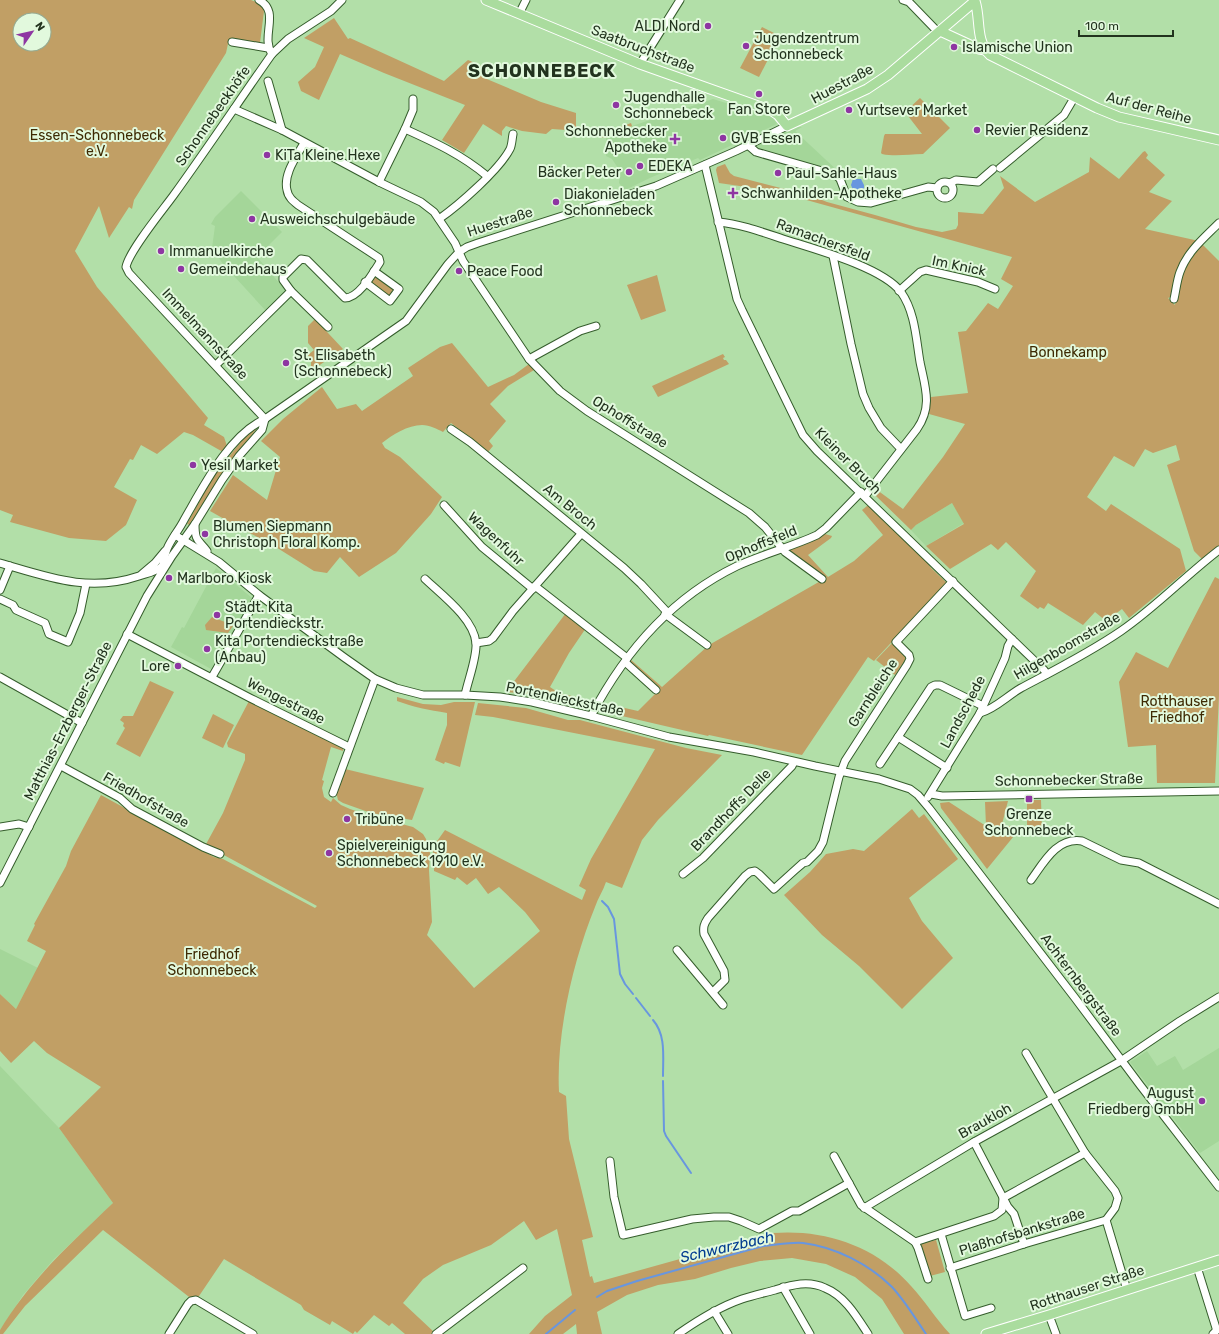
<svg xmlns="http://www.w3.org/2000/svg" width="1219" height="1334" font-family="Rubik,sans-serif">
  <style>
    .built { fill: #a4d699 }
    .green { fill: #c19f65; fill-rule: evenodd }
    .water { fill: #6896df }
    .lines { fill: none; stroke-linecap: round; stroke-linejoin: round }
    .stream { stroke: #6896df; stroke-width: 2 }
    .minor-casing { stroke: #355d2c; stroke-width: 9 }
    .major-casing { stroke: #fff; stroke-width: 11 }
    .minor { stroke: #fff; stroke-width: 7 }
    .major { stroke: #aadc9e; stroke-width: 9 }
    .poi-dot { fill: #8e36a2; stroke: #e2f9dd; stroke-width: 1.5 }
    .labels { text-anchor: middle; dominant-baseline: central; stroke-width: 4; stroke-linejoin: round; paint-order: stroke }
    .poi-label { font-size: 14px; fill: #22331e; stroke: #e2f9dd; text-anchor: start }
    .street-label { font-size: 14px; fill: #22331e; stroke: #e2f9dd }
    .park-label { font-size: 14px; fill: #3e2a03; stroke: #e2f9dd }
    .water-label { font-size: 15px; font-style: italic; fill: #023c90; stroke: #e2f9dd }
    .district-label { font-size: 18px; font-weight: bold; letter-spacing: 1px; fill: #22331e; stroke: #e2f9dd }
  </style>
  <rect width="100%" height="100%" fill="#b2dfa8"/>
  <g class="built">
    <path d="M713,99L726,103H737L771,115L777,124L700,160L698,158L652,177L625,190L619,183L620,173L618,168L612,159L606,156V138L629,127Z"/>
    <path d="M787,127H802L795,131L840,173L755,149L752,144Z"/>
    <path d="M241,191L282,232L257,257L287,292L266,311L223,264L212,248L215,226L211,224L215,217Z"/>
    <path d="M952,503L964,523L926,546L911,530L916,525Z"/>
    <path d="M216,568L252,598L250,603L211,669L171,647L182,627L184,628Z"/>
    <path d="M0,949L38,968L16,1009L0,994Z"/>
    <path d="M1219,1048V1141L1200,1153L1130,1062L1147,1051L1157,1066L1175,1056L1183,1070Z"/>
    <path d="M0,1066L59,1128L113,1203L53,1260L23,1295L0,1330Z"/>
  </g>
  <g class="green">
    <path d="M0,0H251L261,4L264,11L260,43H256L229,39L226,53L134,200L132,209L129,207L109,238L99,206L75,251L97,287L208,418L204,425L224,437L227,446L223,452L193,435L184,432L157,454L141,445L133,460L130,459L114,487L137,500L126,525L106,541L69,538L10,522L13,515L0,510ZM20,20H44V44H20Z"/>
    <path d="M334,18L348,39L350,38L444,81L468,60L486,68L482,77L541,102L576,113V126L604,133L631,123L632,126L606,138L566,130L552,129L546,134L522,131L506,126L502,131V136L483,124L464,153L442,140L465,105L384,73L340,54L319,100L301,91L298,82L315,67L324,47L304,38Z"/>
    <path d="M762,27L780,36L759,77L740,68Z"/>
    <path d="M920,98L950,128L923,154C909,154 896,157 882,154L881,153L884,136L885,134H922L905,112Z"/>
    <path d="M1145,151L1148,155L1146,158L1165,175L1149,192L1172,201L1145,229L1199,241L1187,253L1173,296L1168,298L1175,305L1180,275L1201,243L1219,261V548L1203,560L1194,551L1167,465L1180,460L1176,445L1153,453L1145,449L1134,467L1114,456L1087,497L1106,511L1111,504L1180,549L1186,571L1129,618L1122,609L1106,621L1095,612L1083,625L1048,603L1044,609L1040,607L1038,609L1020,596L1036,571L1006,542L998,550L991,544L950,569L926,546L964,524L952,503L916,525L911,530L876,496L877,490L903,509L943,457L965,424L929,414L931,397L968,393L958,332L966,331L988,303L998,309L1013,286L1001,279L1012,257L774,191L719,183L716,170L717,167L725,164L730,173L734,176L812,196L827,202L875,215L916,227L942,232L956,229L958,225V212L983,214L1004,188L1000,176L1035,202L1089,172L1090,157L1119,179L1143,152Z"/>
    <path d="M374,273L397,289L390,299L367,282Z"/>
    <path d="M657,275L666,311L641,320L627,285Z"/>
    <path d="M315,319L343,349L311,371V359L308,355L314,350L308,343V326Z"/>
    <path d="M452,343L488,387L514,375L529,364L534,370L508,386L490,404L506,421L489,441L493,446L488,452L451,423L443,432C437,429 430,425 422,425C408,425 392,435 382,443L385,448L400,457L442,497L431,514L396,553L359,577L340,557L327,573L314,571L271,544L242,529L210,511L233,475L267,500L280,457L261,441L283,419L322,387L337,409L356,404L362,411L413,376L408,368L440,347Z"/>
    <path d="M723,354L725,357L723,358L724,360H726L729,364L658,397L652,386Z"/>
    <path d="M258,427L223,472L190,525L187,524L213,477L243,439L253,429Z"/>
    <path d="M872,504L920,551L931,568L947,583L874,661L868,657L802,755L709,735L708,736L609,713C605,710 605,708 607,704L638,711L658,691L627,663L630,659L662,687L709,645L824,579L786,551L812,541L825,534L832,536L831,538L808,555L828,577L854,561L883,535L862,510L867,506Z"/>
    <path d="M1215,577L1219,579V695L1215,783H1157L1156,745L1128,747L1119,682L1136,652L1168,668Z"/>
    <path d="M566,613L586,628L569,653L550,687L559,693L593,701C591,704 590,706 587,707C578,709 567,702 559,699C542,694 524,694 506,692Z"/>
    <path d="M212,617L225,622L228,619L235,623L228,633L206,630L205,625Z"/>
    <path d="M892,643L905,656L906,659L895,675L876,660Z"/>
    <path d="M150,681L174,692L140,757L116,744L125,728L123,726L124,723L120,720L123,716H133Z"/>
    <path d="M397,697L423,704L441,705L454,702H475L460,767L445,762L444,764L435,760L447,725V713C429,710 413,707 397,701Z"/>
    <path d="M249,701L343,748V751L331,747L322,780L324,781L322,788L324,797L331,802L333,798L341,805L350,809L371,816L413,827L423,834L426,839L430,853L429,870L432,922L427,935L474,988L540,931L525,912L499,887L488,894L476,878L467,885L457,877L455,880L434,871V858L432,845L435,844L445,830L582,900L586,890L579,886L591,859L655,749L493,717L475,715L478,703L526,708L568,720H580L686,748L722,755L658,820L642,840L622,888L606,882C603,891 598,898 595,907C573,961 556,1034 559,1092L566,1096L569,1139L593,1237L582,1240L590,1277L592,1276L594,1283L773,1233C825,1229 876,1246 911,1286C925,1301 936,1319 950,1334H904L882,1299L855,1277L826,1264L792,1258L760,1261L731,1268L695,1279L658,1285L627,1295L597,1312L602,1334H577L576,1324L563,1334H529L545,1316L572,1295L557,1229L536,1240L524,1221L491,1245L443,1265L423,1279L403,1303L434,1332L431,1334H405L392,1323L389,1326L374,1315L357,1333L355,1331L353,1334L332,1321L330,1325L304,1310L301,1305L224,1259L197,1299L193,1300L103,1230L25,1306L3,1334H0V1330C31,1279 71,1243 113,1203L59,1128L101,1087L47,1053L34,1041L11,1063L0,1051V994L16,1009L46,951L27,941L35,925L34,924L66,866L71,851L101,795L214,857L223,859L315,908L317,906L222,854L205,846L223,813L245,760V754L228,747L227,743Z"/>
    <path d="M213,714L234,725L223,748L202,738Z"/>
    <path d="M345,769L424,788L412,820L371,813L343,803L338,800L336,792Z"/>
    <path d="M1027,800H1041L1042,831L1027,827Z"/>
    <path d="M1008,801L1000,832L1002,826H1022L987,869L941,808L940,803L949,802L986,826L985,802Z"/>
    <path d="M912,809L919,818L924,814L958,859L909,898L922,921L953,958L902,1009L859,966L822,935L784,895L810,872L826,854L853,849L864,851Z"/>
    <path d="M936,1240L945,1272L930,1276L921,1244Z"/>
  </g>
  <path class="water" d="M853,179H861L864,185V190L861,193L857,194L853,190L851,185Z"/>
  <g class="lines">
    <g class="stream">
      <path d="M602,901L608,907L614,919L620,974L625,984L633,994"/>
      <path d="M636,998L650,1016"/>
      <path d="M653,1020C666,1035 663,1056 663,1076"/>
      <path d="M663,1081L664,1131L666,1136L691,1173"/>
      <path d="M597,1297L607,1291L637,1281L763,1246C776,1245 790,1242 803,1243C835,1247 869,1264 892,1287C905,1301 915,1318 926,1334"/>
      <path d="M546,1334L575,1310"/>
    </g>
    <g class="minor-casing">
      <g id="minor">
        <path d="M259,0C281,12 260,36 272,54"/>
        <path d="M903,0L909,2L938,32"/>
        <path d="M519,14L526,0"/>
        <path d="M232,42L268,48"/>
        <path d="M640,64L680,0"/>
        <path d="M268,81L282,130"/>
        <path d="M234,109L282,130L379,182L421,202L434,212L455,243L463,261L529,359L560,391L587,411L749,513L765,527L785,552L822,579"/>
        <path d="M405,129C436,143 462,155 487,176"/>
        <path d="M748,145L756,152L836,175L840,179L847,197L858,202L871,203L928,187L937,188"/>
        <path d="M705,165L737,299L742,310L803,435L817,451L1044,670L1047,674"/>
        <path d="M1000,168L1064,115L1074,98"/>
        <circle cx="945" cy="190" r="8"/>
        <path d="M379,182L405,129L413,110V99"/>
        <path d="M950,183L956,180L978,182L993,169"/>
        <path d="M439,219C459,205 499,170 510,149C512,145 512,139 513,134"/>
        <path d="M718,222C740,224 762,232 783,239C814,249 882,267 901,292C915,312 916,338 920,362C925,387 933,406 917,429L865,496"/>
        <path d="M833,256L851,344L863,394L869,408L881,428L901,449"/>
        <path d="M365,282L390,301L399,289L374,271"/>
        <path d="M291,291L328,327"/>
        <path d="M899,291L920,272L926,270L978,282L995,289"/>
        <path d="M1174,299C1176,290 1177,280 1180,272C1187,252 1204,238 1219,223"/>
        <path d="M529,359L580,331L596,326"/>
        <path d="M216,365L291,291L283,280V277L301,259L307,260L345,298C359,298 373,273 380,262L379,258L298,205C293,201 288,197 287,190C283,174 297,156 304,143"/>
        <path d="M265,419L129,273L126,267C129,251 162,211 173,196C207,149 239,101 272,54L288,39L331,11L342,0"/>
        <path d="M451,429L470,442L624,568L641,584L667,612"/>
        <path d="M444,505L482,547L533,589"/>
        <path d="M195,524C195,542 198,539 207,551"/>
        <path d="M175,535L219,562L259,595L345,658L375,679L396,688L423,695H465L500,697L532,702L591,716L669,737L754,752L815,766L879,779L910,789L918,795L929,808L1075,998L1140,1085L1219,1187"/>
        <path d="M0,563C48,577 89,593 139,576C148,573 156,572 164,565"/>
        <path d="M161,573C163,565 164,557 167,549C171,539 179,530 184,520C203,487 229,435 265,419L406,321L448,264L459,252L467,247L478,243L656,186L736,151L787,126"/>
        <path d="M142,574L155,563L165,551"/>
        <path d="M425,579C442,595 474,619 476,643C477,658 468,680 465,695"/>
        <path d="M535,586L627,658"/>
        <path d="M0,590L10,566"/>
        <path d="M0,599L13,605L16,610L45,623L49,634L68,642L80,613L86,584"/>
        <path d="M665,614L707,645"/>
        <path d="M127,634L250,698L349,747"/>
        <path d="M476,643L489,641L493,638L513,611L581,534"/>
        <path d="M625,662L656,690"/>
        <path d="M0,677L82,723"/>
        <path d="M212,677L259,595"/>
        <path d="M980,713C995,709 1007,696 1021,688C1055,670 1089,653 1121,631C1156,607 1185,576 1219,550"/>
        <path d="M591,716C625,651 671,598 737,566C763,554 791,547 817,535L826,528L861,492"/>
        <path d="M880,764L898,737"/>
        <path d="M61,766L120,798L132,809L203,847L220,854"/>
        <path d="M947,768L898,737L931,687L935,685H940L983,706"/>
        <path d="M333,793L375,679"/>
        <path d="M931,794L942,796L1219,791"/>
        <path d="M928,797L980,713L996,678L1005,658L1008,646L1012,639"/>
        <path d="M0,827L19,824L29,827"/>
        <path d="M683,874L703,858L792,766L794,762"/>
        <path d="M1031,880C1044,862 1057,837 1082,841L1121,860L1139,863L1219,904"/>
        <path d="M0,883L147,596L172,556L195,524L222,480L239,456L262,430L265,419"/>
        <path d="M677,950L723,1005"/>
        <path d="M713,992L725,980L724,971L704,934C703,927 704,924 708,918L745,876L750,872L755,871L759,874L774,889L795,870L803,863L807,862L818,851L823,842L839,777L845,761L907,665L910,659L909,655L896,642L953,581"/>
        <path d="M974,1142L1008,1207L1014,1214L1024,1244"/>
        <path d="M834,1156L861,1205L915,1242L918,1248L928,1279"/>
        <path d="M610,1161L614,1197L623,1235L692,1219L714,1217H729L741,1221L759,1229L792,1211H799L849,1183"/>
        <path d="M864,1208L974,1142L1121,1061L1180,1021L1219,997"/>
        <path d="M1106,1220L1127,1290"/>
        <path d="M941,1234L965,1316L991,1308"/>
        <path d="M915,1242L994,1216L1002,1210L1003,1198L1085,1153"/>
        <path d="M1197,1267L1216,1328V1331L1213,1334"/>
        <path d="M950,1268L1024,1244L1106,1220L1115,1208L1118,1198L1115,1191L1085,1153L1026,1053"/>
        <path d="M783,1287L810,1334"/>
        <path d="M714,1311L728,1334"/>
        <path d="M1049,1315L1056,1334"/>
        <path d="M169,1334L188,1304L191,1301L196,1300L253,1334"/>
        <path d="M436,1334L523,1268"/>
        <path d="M678,1334C698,1320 719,1307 742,1299C753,1295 764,1293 775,1290C792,1285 808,1280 825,1288C845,1296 857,1317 868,1334"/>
      </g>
    </g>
    <g class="major-casing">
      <g id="major">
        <path d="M486,0L640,64L772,111L778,115L787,126L867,89L888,75L975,1C981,19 975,41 990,55L1097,108L1119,117L1219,140"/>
        <path d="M940,31L979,49L985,50"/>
        <path d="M986,1334L1049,1315L1219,1260"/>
      </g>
    </g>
    <use href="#minor" class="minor"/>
    <use href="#major" class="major"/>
  </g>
  <g class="poi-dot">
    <circle cx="708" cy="26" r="4"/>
    <circle cx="746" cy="46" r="4"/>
    <circle cx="954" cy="47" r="4"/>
    <circle cx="759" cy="94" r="4"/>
    <circle cx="616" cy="105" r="4"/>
    <circle cx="849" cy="110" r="4"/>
    <circle cx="977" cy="130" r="4"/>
    <circle cx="723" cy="138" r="4"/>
    <path d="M673 133h4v4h4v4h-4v4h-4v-4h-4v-4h4z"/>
    <circle cx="267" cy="155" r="4"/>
    <circle cx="640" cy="166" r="4"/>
    <circle cx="629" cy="172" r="4"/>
    <circle cx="778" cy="173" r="4"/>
    <path d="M731 187h4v4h4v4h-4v4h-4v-4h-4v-4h4z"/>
    <circle cx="556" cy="202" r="4"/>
    <circle cx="252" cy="219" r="4"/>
    <circle cx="161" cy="251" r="4"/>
    <circle cx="181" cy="269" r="4"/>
    <circle cx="459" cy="271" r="4"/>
    <circle cx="286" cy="363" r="4"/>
    <circle cx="193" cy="465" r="4"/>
    <circle cx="205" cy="534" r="4"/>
    <circle cx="169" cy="578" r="4"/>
    <circle cx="217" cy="615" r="4"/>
    <circle cx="207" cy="649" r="4"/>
    <circle cx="178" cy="666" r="4"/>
    <rect x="1025" y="795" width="8" height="8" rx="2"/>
    <circle cx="347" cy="819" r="4"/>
    <circle cx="329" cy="853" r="4"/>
    <circle cx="1202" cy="1101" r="4"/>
  </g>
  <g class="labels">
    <g class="poi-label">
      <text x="700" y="26" text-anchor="end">ALDI Nord</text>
      <text x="754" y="38">Jugendzentrum<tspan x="754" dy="16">Schonnebeck</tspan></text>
      <text x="962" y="47">Islamische Union</text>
      <text x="624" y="97">Jugendhalle<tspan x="624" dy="16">Schonnebeck</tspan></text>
      <text x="759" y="109" text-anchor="middle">Fan Store</text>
      <text x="857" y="110">Yurtsever Market</text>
      <text x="985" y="130">Revier Residenz</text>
      <text x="667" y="131" text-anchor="end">Schonnebecker<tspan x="667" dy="16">Apotheke</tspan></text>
      <text x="731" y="138">GVB Essen</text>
      <text x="275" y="155">KiTa Kleine Hexe</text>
      <text x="648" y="166">EDEKA</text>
      <text x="621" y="172" text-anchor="end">Bäcker Peter</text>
      <text x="786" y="173">Paul-Sahle-Haus</text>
      <text x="741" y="193">Schwanhilden-Apotheke</text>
      <text x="564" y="194">Diakonieladen<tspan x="564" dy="16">Schonnebeck</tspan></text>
      <text x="260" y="219">Ausweichschulgebäude</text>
      <text x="169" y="251">Immanuelkirche</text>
      <text x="189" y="269">Gemeindehaus</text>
      <text x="467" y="271">Peace Food</text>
      <text x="294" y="355">St. Elisabeth<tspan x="294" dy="16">(Schonnebeck)</tspan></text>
      <text x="201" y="465">Yesil Market</text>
      <text x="213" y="526">Blumen Siepmann<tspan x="213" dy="16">Christoph Floral Komp.</tspan></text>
      <text x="177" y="578">Marlboro Kiosk</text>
      <text x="225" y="607">Städt. Kita<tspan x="225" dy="16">Portendieckstr.</tspan></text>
      <text x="215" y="641">Kita Portendieckstraße<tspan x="215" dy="16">(Anbau)</tspan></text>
      <text x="170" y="666" text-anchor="end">Lore</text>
      <text x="1029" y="814" text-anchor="middle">Grenze<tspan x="1029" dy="16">Schonnebeck</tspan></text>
      <text x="355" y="819">Tribüne</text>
      <text x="337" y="845">Spielvereinigung<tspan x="337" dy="16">Schonnebeck 1910 e.V.</tspan></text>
      <text x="1194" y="1093" text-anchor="end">August<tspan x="1194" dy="16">Friedberg GmbH</tspan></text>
    </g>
    <g class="street-label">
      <text transform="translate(643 49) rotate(21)">Saatbruchstraße</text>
      <text transform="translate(842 84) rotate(-28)">Huestraße</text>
      <text transform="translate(1149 108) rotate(15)">Auf der Reihe</text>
      <text transform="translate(213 116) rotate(-55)">Schonnebeckhöfe</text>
      <text transform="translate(500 222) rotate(-18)">Huestraße</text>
      <text transform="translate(823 240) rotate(20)">Ramachersfeld</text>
      <text transform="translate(959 266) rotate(12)">Im Knick</text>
      <text transform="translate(205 334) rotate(47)">Immelmannstraße</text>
      <text transform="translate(630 422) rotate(32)">Ophoffstraße</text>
      <text transform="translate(848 461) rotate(45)">Kleiner Bruch</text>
      <text transform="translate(570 507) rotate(39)">Am Broch</text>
      <text transform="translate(496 539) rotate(43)">Wagenfuhr</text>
      <text transform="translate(761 544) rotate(-22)">Ophoffsfeld</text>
      <text transform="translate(1067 646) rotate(-30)">Hilgenboomstraße</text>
      <text transform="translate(873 693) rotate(-57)">Garnbleiche</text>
      <text transform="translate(565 699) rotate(12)">Portendieckstraße</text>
      <text transform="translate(286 701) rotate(27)">Wengestraße</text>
      <text transform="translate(963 712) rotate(-62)">Landschede</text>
      <text transform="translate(68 721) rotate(-63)">Matthias-Erzberger-Straße</text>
      <text transform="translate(1069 780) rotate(-1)">Schonnebecker Straße</text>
      <text transform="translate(146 800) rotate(30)">Friedhofstraße</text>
      <text transform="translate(731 810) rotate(-46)">Brandhoffs Delle</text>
      <text transform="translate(1081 985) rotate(53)">Achternbergstraße</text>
      <text transform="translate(985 1121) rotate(-29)">Braukloh</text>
      <text transform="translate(1022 1232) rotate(-17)">Plaßhofsbankstraße</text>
      <text transform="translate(1087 1288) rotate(-18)">Rotthauser Straße</text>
    </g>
    <g class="park-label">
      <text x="97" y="135">Essen-Schonnebeck<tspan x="97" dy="16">e.V.</tspan></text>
      <text x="1068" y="352">Bonnekamp</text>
      <text x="1177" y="701">Rotthauser<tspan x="1177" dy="16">Friedhof</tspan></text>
      <text x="212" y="954">Friedhof<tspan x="212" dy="16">Schonnebeck</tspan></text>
    </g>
    <g class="water-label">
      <text transform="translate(727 1247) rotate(-13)">Schwarzbach</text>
    </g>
    <g class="district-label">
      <text x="542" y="71">SCHONNEBECK</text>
    </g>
  </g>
  <g transform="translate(32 32) rotate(56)"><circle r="19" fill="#e2f9dd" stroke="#95aa91"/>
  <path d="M0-3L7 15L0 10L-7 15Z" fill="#8e36a2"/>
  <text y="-6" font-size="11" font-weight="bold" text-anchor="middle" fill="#22331e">N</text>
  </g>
  <path d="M1079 30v6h94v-6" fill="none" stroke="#22331e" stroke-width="2"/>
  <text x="1085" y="30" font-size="12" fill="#22331e" stroke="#e2f9dd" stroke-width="3" paint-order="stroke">100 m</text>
</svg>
